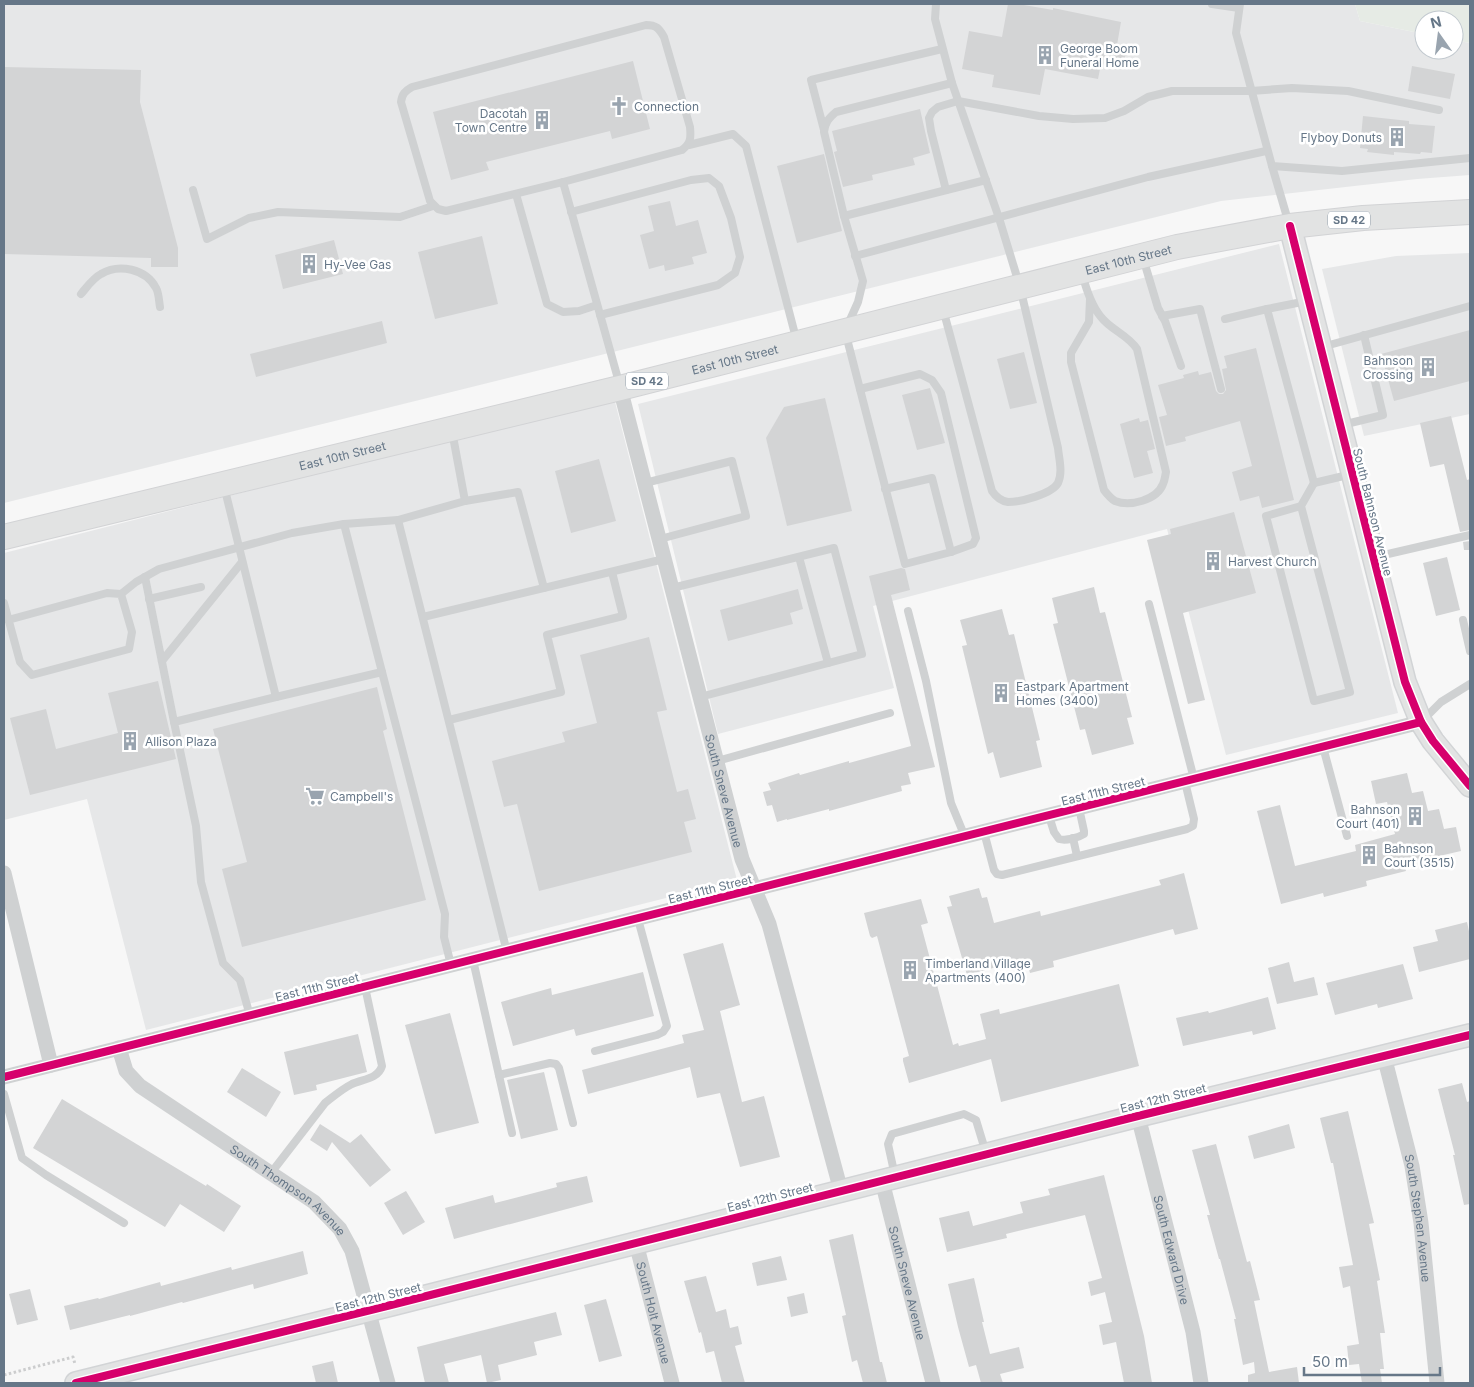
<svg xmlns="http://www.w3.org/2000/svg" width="1474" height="1387" font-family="Inter,sans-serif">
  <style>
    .built { fill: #e6e7e8 }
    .green { fill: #e6ebe5 }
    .building { fill: #d3d4d5 }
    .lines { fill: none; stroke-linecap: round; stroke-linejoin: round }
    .secondary-casing { stroke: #d2d4d6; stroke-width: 24 }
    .primary-casing { stroke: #d2d3d5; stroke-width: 26 }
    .path { stroke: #cccdce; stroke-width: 3; stroke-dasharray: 2.5 2.5; stroke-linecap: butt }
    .lane { stroke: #cfd1d2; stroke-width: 8 }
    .street { stroke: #cfd1d2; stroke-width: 15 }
    .secondary { stroke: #e2e3e3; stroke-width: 21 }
    .primary { stroke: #e2e3e3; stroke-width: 24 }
    .cycleway-casing { stroke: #fff; stroke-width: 11 }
    .cycleway { stroke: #d6006c; stroke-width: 8 }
    .labels { text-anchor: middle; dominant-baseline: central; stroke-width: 5; stroke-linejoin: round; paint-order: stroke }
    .shield { fill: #fff; stroke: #94a0ac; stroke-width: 1 }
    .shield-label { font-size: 11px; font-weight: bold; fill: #678 }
    .poi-label { font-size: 12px; fill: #678; stroke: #fff; text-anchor: start }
    .street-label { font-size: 12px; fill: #678; stroke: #fff }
  </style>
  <rect width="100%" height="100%" fill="#f7f7f7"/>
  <g class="built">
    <path d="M4,4H1355L1360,21L1424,34V50H1454V40L1470,43V175L1417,179L1221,201L4,503Z"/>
    <path d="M1279,244L1398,713L1226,755L1167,529L873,606L894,688L718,734L638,404Z"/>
    <path d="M1470,253V414L1364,436L1322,269L1396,256Z"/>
    <path d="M614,398L737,880L146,1030L87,799L4,820V553Z"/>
  </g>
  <path class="green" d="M1355,4H1470V43L1454,40V20H1424V34L1360,21Z"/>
  <g class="building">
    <path d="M1008,4H1018L1053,10V8L1121,22L1117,45L1127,47L1123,67L1101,64L1098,79L1045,69L1040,95L992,87L994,75L962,69L969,31L1002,37Z"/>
    <path d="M633,61L650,129L612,139L610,131L486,162L489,170L451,180L433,112Z"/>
    <path d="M1412,66L1455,74L1450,99L1408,91Z"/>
    <path d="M4,67L141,70L140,102L178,248V267H151V258L4,254Z"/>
    <path d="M920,109L930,153L913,158L915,165L872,175L873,180L843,187L834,152L837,151L832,131Z"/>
    <path d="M1363,116L1409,121V124L1435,126L1432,153L1421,152L1420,154L1394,152V155L1367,152L1368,149L1360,148Z"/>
    <path d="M824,154L842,231L797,243L777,166Z"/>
    <path d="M670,201L676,226L698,220L707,253L692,257L694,264L665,271L664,265L649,269L640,235L654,231L648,206Z"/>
    <path d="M482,236L498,304L435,319L418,252Z"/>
    <path d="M334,240L343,274L283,289L275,255Z"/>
    <path d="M382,321L387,343L256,377L250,354Z"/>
    <path d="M1470,330V381L1394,401L1381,354Z"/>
    <path d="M1256,348L1294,500L1262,508L1259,496L1240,501L1232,472L1252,466L1240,421L1185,437L1186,441L1166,446L1159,417L1167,415L1158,385L1184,378L1183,375L1198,371L1199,375L1211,372L1216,391L1219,394H1223L1226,390L1222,369L1227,368L1224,356Z"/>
    <path d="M1024,352L1037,403L1010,409L997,359Z"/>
    <path d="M930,388L945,443L917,450L902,395Z"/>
    <path d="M825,398L852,511L787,526L766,438L784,407Z"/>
    <path d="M1451,416L1467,480L1470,479V530L1460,532L1444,464L1430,467L1420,423Z"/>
    <path d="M1139,418L1140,422L1148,420L1155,449L1147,451L1153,473L1134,478L1120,424Z"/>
    <path d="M599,459L616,521L571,533L555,471Z"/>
    <path d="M1234,512L1256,593L1183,613L1205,700L1188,704L1147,540L1171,534L1170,529Z"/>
    <path d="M1470,541V550H1464L1463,542Z"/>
    <path d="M1447,557L1460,610L1436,616L1423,563Z"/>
    <path d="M901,568L905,569L910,590L891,595L935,767L908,773L911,784L901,786L902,791L829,811V809L787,820V819L777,822L772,805L767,806L763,792L771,790L768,783L799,773L800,775L849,761V763L911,746L869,576Z"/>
    <path d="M1094,587L1100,613L1105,612L1132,717L1127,718L1134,744L1092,755L1085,729L1080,730L1053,624L1058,623L1052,598Z"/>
    <path d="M798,589L803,609L790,613L793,624L728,641L720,610Z"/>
    <path d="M1002,609L1009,635L1014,634L1040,740L1036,741L1042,767L1000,778L993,752L988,754L962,646L967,645L960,620Z"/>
    <path d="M649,637L667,710L657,712L677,792L688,789L696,819L684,822L692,852L539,891L517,804L504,807L492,761L565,742L562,732L597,723L580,655Z"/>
    <path d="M158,681L176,759L30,795L10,718L46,709L56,749L118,733L108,693Z"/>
    <path d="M377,687L387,729L383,731L426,900L242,947L222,869L247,862L213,729Z"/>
    <path d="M1407,773L1412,793L1423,791L1428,811L1439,809L1444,829L1456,827L1461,851L1404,864L1406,871L1366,881L1367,886L1324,897L1323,893L1281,904L1257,811L1280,805L1295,866L1356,851L1355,845L1395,834L1387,802L1376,804L1371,781Z"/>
    <path d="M1184,873L1198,929L1175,935L1173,929L1053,961L1054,967L1030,973L1026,959L967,975L947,907L952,906L949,896L979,888L982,898L987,897L994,923L1040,911L1041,916L1161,885L1159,880Z"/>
    <path d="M921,899L928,923L921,925L953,1045L958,1043L959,1046L986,1039L980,1014L999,1009L1000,1014L1119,984L1139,1066L1001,1102L991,1059L909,1083L903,1061V1058L909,1056L877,936L872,938L870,936L864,913Z"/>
    <path d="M1467,922L1470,936V959L1419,972L1413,947L1438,941L1435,930Z"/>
    <path d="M723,943L740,1005L720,1011L742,1102L764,1096L780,1157L740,1167L720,1093L697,1098L690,1067L588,1094L582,1070L684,1043L682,1035L704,1030L683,954Z"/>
    <path d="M1289,962L1294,982L1314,977L1318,995L1277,1004L1268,968Z"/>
    <path d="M1403,964L1413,999L1378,1008L1377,1004L1335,1015L1326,983Z"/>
    <path d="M643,972L654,1016L576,1036L574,1029L513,1046L501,1002L551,988L552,995Z"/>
    <path d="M1268,997L1276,1029L1253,1035L1252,1031L1183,1046L1176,1018L1208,1011L1209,1013Z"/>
    <path d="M450,1013L479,1123L435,1134L405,1025Z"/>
    <path d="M358,1034L367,1072L316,1085L317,1090L294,1095L284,1052Z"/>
    <path d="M242,1068L281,1092L266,1117L227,1092Z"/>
    <path d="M544,1072L558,1130L521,1139L507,1080Z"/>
    <path d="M1462,1083L1467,1102L1470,1101V1204L1464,1205L1453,1155H1455L1438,1089Z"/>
    <path d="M62,1099L206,1186L207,1184L241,1206L224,1232L180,1204L165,1227L33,1148Z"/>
    <path d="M1348,1111L1374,1223L1369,1224L1380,1280L1377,1281L1385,1333H1380L1384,1369H1380L1382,1383H1362L1359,1364L1349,1365L1347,1346L1359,1344L1350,1286L1343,1288L1339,1267L1353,1265L1333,1163H1331L1320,1118Z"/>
    <path d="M320,1124L350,1143L361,1134L391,1170L370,1187L332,1142L327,1151L310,1140Z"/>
    <path d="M1289,1124L1295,1148L1254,1159L1248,1136Z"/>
    <path d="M1216,1144L1247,1262L1250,1261L1260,1300L1254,1301L1269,1372L1297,1367L1299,1383H1248V1375L1255,1373L1254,1362L1243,1365L1234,1319H1236L1220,1259H1219L1207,1215H1210L1192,1150Z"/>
    <path d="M1104,1175L1144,1336L1152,1383H1124L1116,1342L1103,1345L1099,1325L1112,1322L1105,1292L1091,1296L1088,1282L1102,1278L1085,1215L1006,1234L1007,1238L947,1252L939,1218L969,1211L973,1226L1023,1213L1020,1202L1050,1195L1048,1189Z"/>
    <path d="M587,1176L593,1202L454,1239L445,1208L493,1195L495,1203L557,1187L556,1183Z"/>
    <path d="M406,1191L425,1222L403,1235L384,1203Z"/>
    <path d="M853,1234L880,1362H882L887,1383H863L857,1360L852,1362L842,1316L846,1315L829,1240Z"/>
    <path d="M303,1251L308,1274L254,1289L253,1284L183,1303L182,1302L130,1316V1315L70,1330L64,1306L98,1298L99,1299L160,1282L161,1286L231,1267L232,1270Z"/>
    <path d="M781,1256L787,1280L757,1286L752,1263Z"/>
    <path d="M706,1276L716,1312L726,1309L730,1328L738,1326L742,1344L735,1346L745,1383H722L714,1351L706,1353L701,1332L699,1333L684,1281Z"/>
    <path d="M974,1278L984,1322H982L990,1354L1019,1347L1024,1368L1000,1374L1003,1383H981L976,1365L969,1367L958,1327L948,1284Z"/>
    <path d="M30,1289L38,1320L17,1325L9,1294Z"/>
    <path d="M804,1293L808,1313L791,1317L787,1297Z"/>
    <path d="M606,1299L622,1356L599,1362L584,1305Z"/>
    <path d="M556,1312L562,1335L534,1342L537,1355L498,1365L501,1380L487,1383L481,1355L444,1364L449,1383H425L417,1347Z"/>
    <path d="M333,1361L338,1383H316L312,1366Z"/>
  </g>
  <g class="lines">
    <g class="secondary-casing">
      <g id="secondary">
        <path d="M1290,226L1405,682L1421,722L1433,741L1470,786"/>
        <path d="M76,1383L391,1305L1138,1116L1470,1035"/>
      </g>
    </g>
    <g class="primary-casing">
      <g id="primary">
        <path id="s7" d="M4,537L620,388L1177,247L1290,226L1363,218L1470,212"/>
      </g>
    </g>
    <path class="path" d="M4,1375L73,1357L75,1364"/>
    <g class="lane">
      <path d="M936,4L935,19L952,83L999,218L1020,287L1058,448C1059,459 1063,472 1058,483C1052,494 1021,502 1008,502C1001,501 996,497 992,491L943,309"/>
      <path d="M1212,4L1239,8"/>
      <path d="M1240,4L1236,33L1272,166L1342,171L1470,158"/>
      <path d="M646,25C656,25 659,28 664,37L690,127C691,138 691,143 682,150L563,182L446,211L438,209L430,201L401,102C402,94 405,91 412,87Z"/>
      <path d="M824,130L811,80L942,49"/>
      <path d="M689,145L733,134L746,146L797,342"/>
      <path d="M1272,166L1289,224"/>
      <path d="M563,182L620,386"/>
      <path d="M193,190L207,239L249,218L278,212L400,217L433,206"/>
      <path d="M946,190L931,131L929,118L932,112L938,107L958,101L1039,116L1073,119L1105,118L1124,111L1148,97L1172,91H1251L1292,88L1348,91L1439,110"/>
      <path d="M516,194L547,304L563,312L579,311L597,305"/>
      <path d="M571,212L691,180L709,178L719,186L731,218L740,257L735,273L718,285L600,315"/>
      <path d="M844,216L824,132C825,122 829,118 836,112L952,83"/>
      <path d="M855,256L1148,177L1266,151"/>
      <path d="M1143,258L1158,308L1165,321L1181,366"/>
      <path d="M1082,273C1086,289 1091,305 1101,317C1111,330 1128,335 1137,349L1166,472C1165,476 1165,480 1163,484C1157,500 1130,507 1115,501C1110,498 1107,494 1104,490L1071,362V353L1089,322L1090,299"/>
      <path d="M81,294C87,287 93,278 101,274C119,263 146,269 156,288C159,293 159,302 160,307"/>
      <path d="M1307,301L1267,309L1314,483L1352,474"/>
      <path d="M1162,316L1200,309L1221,389"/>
      <path d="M1225,319L1267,309"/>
      <path d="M1322,347L1470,306"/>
      <path d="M860,389L920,374L932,380L941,393L976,538L973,544L951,552"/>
      <path d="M1342,425L1383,415L1364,335"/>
      <path d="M452,431L465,501L398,520L507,952"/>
      <path d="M645,483L732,461L746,516L660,539"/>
      <path d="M224,486L276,697L382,672L445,914L444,937L451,965"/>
      <path d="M885,489L932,478L951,552L905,564L845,331L858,302L863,281L844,216L986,180"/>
      <path d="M465,501L518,492L544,588"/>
      <path d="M1301,506L1350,692L1314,701L1266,516L1301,506L1314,483"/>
      <path d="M344,524L398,520"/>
      <path d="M799,557L828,663"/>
      <path d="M1375,557L1470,535"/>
      <path d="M145,577L174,722"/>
      <path d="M672,588L834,548L862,654L700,697"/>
      <path d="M121,594L136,582L159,569L292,533L344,524L382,672"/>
      <path d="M149,599L201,587"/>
      <path d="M4,603L20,662L32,675L129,649L132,632L121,594L107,593L8,620"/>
      <path d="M1149,604L1194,779"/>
      <path d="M908,611L926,681L951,803L965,837"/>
      <path d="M423,617L664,559"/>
      <path d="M1463,620L1470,651"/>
      <path d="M162,661L242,562"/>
      <path d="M449,720L561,692L547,635L623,616L612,572"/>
      <path d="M1422,721L1441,702L1470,684"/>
      <path d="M1323,747L1347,836"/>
      <path d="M717,761L890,713"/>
      <path d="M1049,816L1054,832L1059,839C1066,841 1078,838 1084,834V831L1079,808"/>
      <path d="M984,832L994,870L997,874L1002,875L1187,829L1193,826L1194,819L1185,782"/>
      <path d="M1073,838L1077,856"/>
      <path d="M473,960L512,1133"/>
      <path d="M250,1016L240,980L223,963L201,882L196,826L174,722L276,697"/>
      <path d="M595,1051L657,1035L663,1032L667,1026L638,919"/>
      <path d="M499,1075L550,1063L556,1064L559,1068L573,1123"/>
      <path d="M4,1094L22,1158L46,1175L124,1223"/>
      <path d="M271,1173L325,1103C334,1096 342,1089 352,1084C363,1079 378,1079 382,1066L365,987"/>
      <path d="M895,1176L888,1144L892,1134L964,1114L976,1120L986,1153"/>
    </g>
    <g class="street">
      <path id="s1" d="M620,388L742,859L769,924L841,1191"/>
      <path d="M4,873L51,1065"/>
      <path id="s2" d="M119,1048L126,1071L140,1086L314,1202L340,1229L352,1251L388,1383"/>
      <path id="s3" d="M1384,1056L1412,1166L1421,1223L1437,1383"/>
      <path d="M4,1077L1421,722"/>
      <path id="s4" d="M1138,1116L1193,1332L1201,1383"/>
      <path id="s5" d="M882,1181L933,1383"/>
      <path id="s6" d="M636,1243L672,1383"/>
    </g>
    <use href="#secondary" class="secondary"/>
    <use href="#primary" class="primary"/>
    <g class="cycleway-casing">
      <g id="cycleway">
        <path d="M1290,226L1405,682L1421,722L1433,741L1470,786"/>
        <path d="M4,1077L1421,722"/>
        <path d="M76,1383L391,1305L1138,1116L1470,1035"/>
      </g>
    </g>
    <use href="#cycleway" class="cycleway"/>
  </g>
  <defs>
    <g id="building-bare" transform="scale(1.5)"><path d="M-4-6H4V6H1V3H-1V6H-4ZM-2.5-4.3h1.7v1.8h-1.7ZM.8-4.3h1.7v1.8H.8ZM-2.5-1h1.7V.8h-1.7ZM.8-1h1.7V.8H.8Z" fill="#99a4af" stroke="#fff" stroke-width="2.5" paint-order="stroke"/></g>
    <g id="church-bare" transform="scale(1.5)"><path d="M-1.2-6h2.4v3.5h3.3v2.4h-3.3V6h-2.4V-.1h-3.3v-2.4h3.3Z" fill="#99a4af" stroke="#fff" stroke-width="2.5" paint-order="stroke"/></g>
    <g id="supermarket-bare" transform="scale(1.5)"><path d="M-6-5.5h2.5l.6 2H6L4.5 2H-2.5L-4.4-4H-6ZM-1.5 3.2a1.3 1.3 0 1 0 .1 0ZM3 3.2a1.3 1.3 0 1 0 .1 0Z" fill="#99a4af" stroke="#fff" stroke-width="2.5" paint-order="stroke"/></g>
  </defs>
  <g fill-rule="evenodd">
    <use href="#building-bare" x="1045" y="55"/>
    <use href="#church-bare" x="619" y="106"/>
    <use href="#building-bare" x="542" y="120"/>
    <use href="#building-bare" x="1397" y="137"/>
    <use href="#building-bare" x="309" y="264"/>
    <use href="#building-bare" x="1428" y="367"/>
    <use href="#building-bare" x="1213" y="561"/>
    <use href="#building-bare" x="1001" y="693"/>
    <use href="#building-bare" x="130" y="741"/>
    <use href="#supermarket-bare" x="315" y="796"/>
    <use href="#building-bare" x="1415" y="816"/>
    <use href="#building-bare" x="1369" y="855"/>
    <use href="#building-bare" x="910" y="970"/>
  </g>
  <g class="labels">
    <g class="shield">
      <rect x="1328" y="211.5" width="42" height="17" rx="4"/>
      <rect x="626" y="372.5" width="42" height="17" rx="4"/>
    </g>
    <g class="shield-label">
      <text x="1349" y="220">SD 42</text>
      <text x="647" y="381">SD 42</text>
    </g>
    <g class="poi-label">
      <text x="1060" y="48">George Boom<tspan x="1060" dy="14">Funeral Home</tspan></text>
      <text x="634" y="106">Connection</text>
      <text x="527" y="113" text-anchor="end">Dacotah<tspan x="527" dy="14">Town Centre</tspan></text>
      <text x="1382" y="137" text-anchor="end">Flyboy Donuts</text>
      <text x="324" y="264">Hy-Vee Gas</text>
      <text x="1413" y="360" text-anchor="end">Bahnson<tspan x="1413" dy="14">Crossing</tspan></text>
      <text x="1228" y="561">Harvest Church</text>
      <text x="1016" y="686">Eastpark Apartment<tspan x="1016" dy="14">Homes (3400)</tspan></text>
      <text x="145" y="741">Allison Plaza</text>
      <text x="330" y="796">Campbell's</text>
      <text x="1400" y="809" text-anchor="end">Bahnson<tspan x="1400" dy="14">Court (401)</tspan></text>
      <text x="1384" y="848">Bahnson<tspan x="1384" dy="14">Court (3515)</tspan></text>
      <text x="925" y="963">Timberland Village<tspan x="925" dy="14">Apartments (400)</tspan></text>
    </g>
    <g class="street-label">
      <text stroke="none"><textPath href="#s7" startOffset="1158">East 10th Street</textPath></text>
      <text stroke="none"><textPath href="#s7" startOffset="752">East 10th Street</textPath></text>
      <text stroke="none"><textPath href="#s7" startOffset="348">East 10th Street</textPath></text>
      <text transform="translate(1373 512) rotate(76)">South Bahnson Avenue</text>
      <text transform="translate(1103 791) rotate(-14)">East 11th Street</text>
      <text stroke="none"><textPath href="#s1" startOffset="416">South Sneve Avenue</textPath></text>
      <text transform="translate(710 889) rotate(-14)">East 11th Street</text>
      <text transform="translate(317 987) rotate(-14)">East 11th Street</text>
      <text transform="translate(1163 1098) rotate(-14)">East 12th Street</text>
      <text stroke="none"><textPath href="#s2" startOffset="226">South Thompson Avenue</textPath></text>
      <text transform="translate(770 1197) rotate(-14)">East 12th Street</text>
      <text stroke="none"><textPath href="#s3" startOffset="166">South Stephen Avenue</textPath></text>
      <text stroke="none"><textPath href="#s4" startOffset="138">South Edward Drive</textPath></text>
      <text stroke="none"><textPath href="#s5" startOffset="105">South Sneve Avenue</textPath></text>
      <text transform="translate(378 1297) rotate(-14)">East 12th Street</text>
      <text stroke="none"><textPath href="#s6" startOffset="72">South Holt Avenue</textPath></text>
    </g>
  </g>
  <rect width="1474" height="1387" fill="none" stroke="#667788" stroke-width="10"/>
  <g transform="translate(1439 35) rotate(346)"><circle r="24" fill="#ffffff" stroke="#c2c9cf"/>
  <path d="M0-4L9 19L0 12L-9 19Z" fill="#99a4af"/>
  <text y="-8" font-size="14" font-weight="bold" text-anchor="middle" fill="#667788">N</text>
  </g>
  <path d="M1304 1367v8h136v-8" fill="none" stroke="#667788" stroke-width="2.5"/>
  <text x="1312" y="1367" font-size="15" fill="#667788" stroke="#ffffff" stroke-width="4" paint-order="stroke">50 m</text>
</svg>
